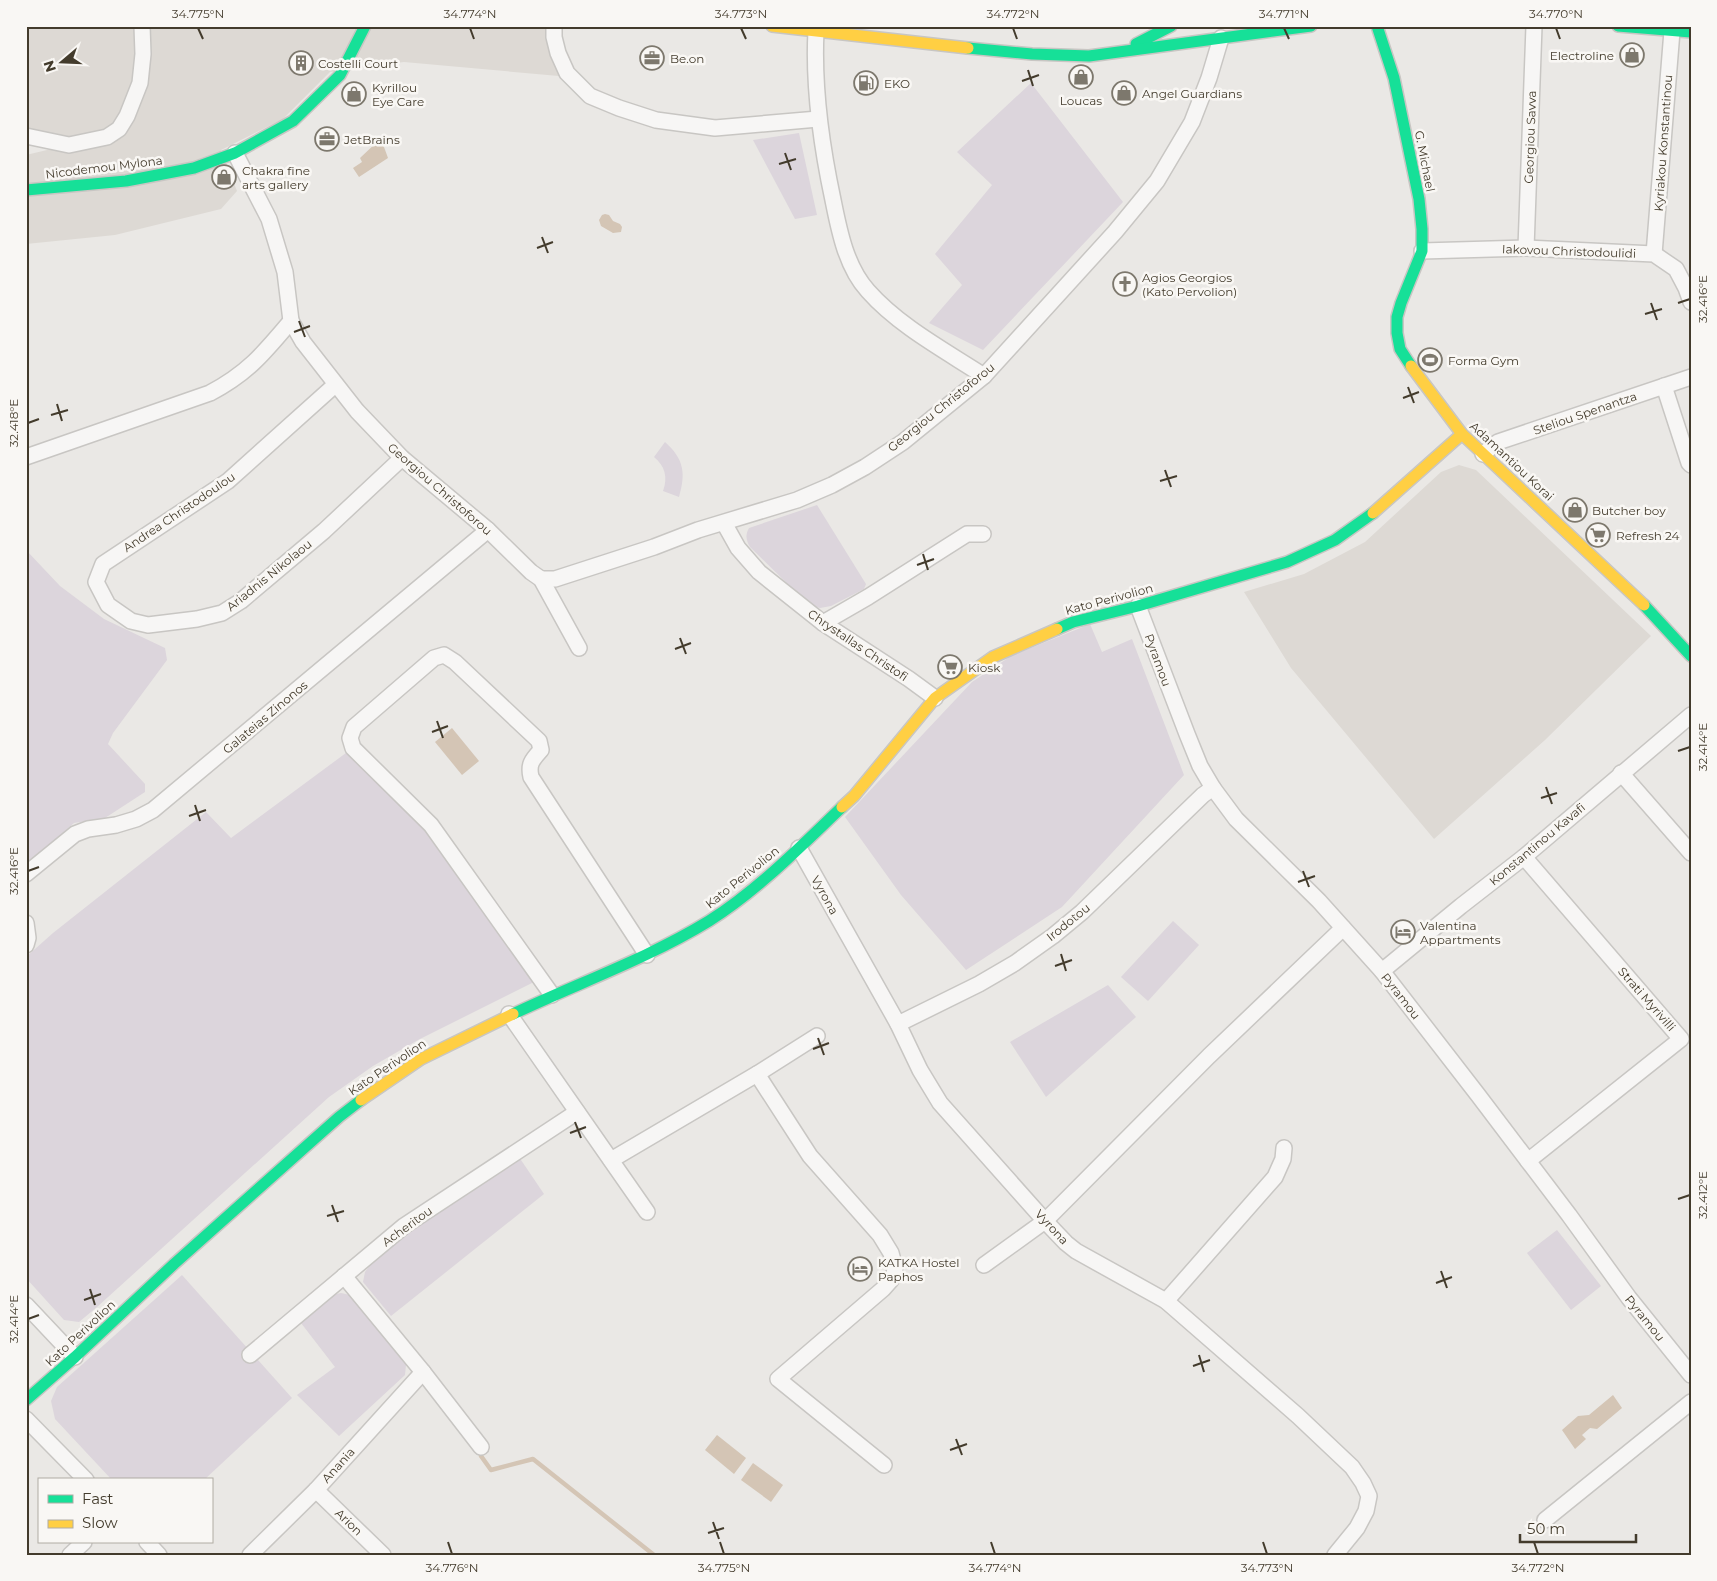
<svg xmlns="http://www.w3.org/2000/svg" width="1717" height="1581" font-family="Montserrat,sans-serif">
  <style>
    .built { fill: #ddd9d4 }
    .green { fill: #dcd5dc }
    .water { fill: #d4c5b5 }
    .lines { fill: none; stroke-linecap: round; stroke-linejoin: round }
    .stream { stroke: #d4c5b5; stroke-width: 4.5 }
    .street-casing { stroke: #c8c6c3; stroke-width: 18 }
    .fast-casing { stroke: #c8c6c3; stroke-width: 14 }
    .slow-casing { stroke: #c8c6c3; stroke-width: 14 }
    .street { stroke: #f7f6f5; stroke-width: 15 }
    .fast { stroke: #16e098; stroke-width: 11 }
    .slow { stroke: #ffcf43; stroke-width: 11 }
    .ticks { fill: none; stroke: #433b2c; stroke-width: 2 }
    .labels { text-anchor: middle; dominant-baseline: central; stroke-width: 5; stroke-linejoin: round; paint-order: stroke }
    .poi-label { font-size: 12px; fill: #433b2c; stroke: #f9f7f4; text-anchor: start }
    .street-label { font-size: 12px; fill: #433b2c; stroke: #f9f7f4 }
    .neatline { fill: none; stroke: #433b2c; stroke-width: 2 }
    .ticks-label { font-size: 12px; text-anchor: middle; fill: #433b2c }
  </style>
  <rect width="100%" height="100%" fill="#eae8e5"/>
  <g class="built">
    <path d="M26,26H553L570,77L404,62L330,72L283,119L221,150L237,191L221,209L115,235L26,244V155L68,145L26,134Z"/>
    <path d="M1459,465L1476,470L1651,636L1545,740L1434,839L1291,668L1244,592L1304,574L1365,542L1441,472Z"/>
  </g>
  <g class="green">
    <path d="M1031,83L1123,202L983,350L929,323L962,285L935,254L992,185L957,152Z"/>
    <path d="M799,133L817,215L795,219L753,140Z"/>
    <path d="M665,442C684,459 686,473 679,497L663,491C668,477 665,466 654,457Z"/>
    <path d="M817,505L866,584L864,589L831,606L820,608L809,605L750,547C746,540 745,535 749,528Z"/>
    <path d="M26,550L60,586L104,619L165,648L167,660L113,733L108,744L145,784V792L105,818L74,823L26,865Z"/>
    <path d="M1090,624L1102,652L1132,639L1184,775L1062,907L966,970L901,895L845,817L972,682L1011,656Z"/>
    <path d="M350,750L437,844L538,980L418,1040L373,1066L329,1097L97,1307L79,1322L64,1320L26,1278V957L53,933L206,812L231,838Z"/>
    <path d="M1173,921L1199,945L1148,1001L1121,977Z"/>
    <path d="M1108,985L1136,1017L1046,1097L1010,1042Z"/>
    <path d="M519,1157L544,1194L391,1316L363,1282L365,1272L376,1257L422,1222Z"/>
    <path d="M1557,1230L1601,1286L1571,1310L1527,1253Z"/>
    <path d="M182,1275L292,1398L204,1480H112L55,1419L51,1401L57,1387Z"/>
    <path d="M341,1293L350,1295L360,1306L404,1358L406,1365L405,1375L339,1436L297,1395L335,1367L301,1323L332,1295Z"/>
  </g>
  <g class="water">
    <path d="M378,141L384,147L388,158L359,177L353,168L362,162L360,158Z"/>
    <path d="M605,214L609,215L613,221L620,224L622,227L621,232L613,233L601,226L599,220L602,215Z"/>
    <path d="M452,728L479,761L462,775L435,742Z"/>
    <path d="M1613,1395L1622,1408L1597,1429L1590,1428L1582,1435L1586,1439L1575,1449L1562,1430L1578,1416L1589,1415Z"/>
    <path d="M717,1435L746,1458L734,1474L705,1450Z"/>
    <path d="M753,1463L783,1485L771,1502L741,1480Z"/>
  </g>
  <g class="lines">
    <path class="stream" d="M481,1449V1456L491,1470L533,1459L654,1555"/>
    <g class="street-casing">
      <g id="street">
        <path d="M554,26V37L558,53L567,73L590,96L619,108L656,120L715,128L818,119"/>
        <path d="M816,31C813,88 821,144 833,200C839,230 846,267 868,291C899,326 944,350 984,376"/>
        <path d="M26,136L69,145L107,137L119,129L127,116L140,83L143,54L142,26"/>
        <path d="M235,153L269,219L285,272L291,321L303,342L357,411L402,458L488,530L531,572L541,579L579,648"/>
        <path d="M1526,248L1534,26"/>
        <path d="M1422,251L1526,248L1654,254L1676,269L1686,288L1691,302"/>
        <path d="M1654,254L1672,31"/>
        <path d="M335,385L228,481L103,564L96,582L108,605L131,621L148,625L197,619L222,613L241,601L324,531L402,458"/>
        <path d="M1664,386L1689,463L1691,465"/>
        <path d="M1483,454L1498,442L1691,377"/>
        <path d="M26,457L210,393C248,373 264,353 291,321"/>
        <path d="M724,523L738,548L759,572L823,623L909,679L935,698"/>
        <path d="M541,579H555L654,547L698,530L797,500L832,485L865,467L903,442L984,376L1115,232L1157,181L1192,122L1209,78L1221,38"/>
        <path d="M1138,606L1187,734L1200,766L1213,788L1236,819L1319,901L1382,971L1478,1095L1569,1215L1629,1298L1691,1375"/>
        <path d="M823,623L868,597L967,534H983"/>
        <path d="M1621,773L1691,853"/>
        <path d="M799,848L898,1024L920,1070L940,1103L1045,1221L1066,1243L1076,1251L1166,1301L1298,1416L1352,1467L1363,1483L1369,1496L1366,1511L1357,1528L1335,1555"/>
        <path d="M1524,857L1681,1039L1528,1161"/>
        <path d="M26,874L75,834L88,829L116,825L136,819L153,810L488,530"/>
        <path d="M26,923L28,938L26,945"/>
        <path d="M1382,971L1461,906L1524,857L1691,715"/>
        <path d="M552,995L431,825L353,748L350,738L354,727L434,658L444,655L455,662L539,741L541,750C532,760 528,764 531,777L647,955"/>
        <path d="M509,1014L647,1212"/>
        <path d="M898,1024L979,984L1015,963L1053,936L1082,912L1203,795L1213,788"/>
        <path d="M757,1074L810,1156L880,1235L891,1253L895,1268L894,1274L891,1280L883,1289L778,1379L884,1465"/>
        <path d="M611,1160L757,1074L817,1036"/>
        <path d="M984,1265L1045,1221L1209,1056L1343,928"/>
        <path d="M344,1276L423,1372L481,1447"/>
        <path d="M1166,1301L1275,1177L1283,1159L1284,1148"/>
        <path d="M26,1305L75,1357"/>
        <path d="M250,1355L404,1226L577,1112"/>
        <path d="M26,1419L86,1480"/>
        <path d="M316,1490L383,1555"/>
        <path d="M1545,1520L1691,1402"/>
        <path d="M147,1542L159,1555"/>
        <path d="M70,1555L84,1542"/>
        <path d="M250,1555L316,1490L423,1372"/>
      </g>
    </g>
    <g class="fast-casing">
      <g id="fast">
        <path d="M1377,26L1394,78L1419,199L1422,229V251L1401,303L1397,317V333L1400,349L1411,366"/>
        <path d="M1618,26L1691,32"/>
        <path d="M1136,44L1171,26"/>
        <path d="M968,48L1032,54L1089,56L1311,26"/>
        <path d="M26,190L126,181L194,168L235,153L293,121L340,75L365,26"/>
        <path d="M1644,605L1691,656"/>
        <path d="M1057,629L1073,622L1138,606L1287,562L1335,540L1373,513"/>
        <path d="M513,1014C578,983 647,959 709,921C758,890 800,847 842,807"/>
        <path d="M26,1400L75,1357L174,1264L339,1117L361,1100"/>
      </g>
    </g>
    <g class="slow-casing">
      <g id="slow">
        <path d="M772,26L968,48"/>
        <path d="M1411,366L1462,434L1644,605"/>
        <path d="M1373,513L1462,434"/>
        <path d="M842,807L854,796L935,698L993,657L1057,629"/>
        <path d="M361,1100L421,1059L513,1014"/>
      </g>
    </g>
    <use href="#street" class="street"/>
    <use href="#fast" class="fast"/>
    <use href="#slow" class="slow"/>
  </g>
  <path class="ticks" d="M198,28L203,39M470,28L474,39M741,28L746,39M1013,28L1017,39M1284,28L1289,39M1556,28L1560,39M1028,70L1033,86M1022,81L1039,75M785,153L791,170M779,164L796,159M542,237L548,253M537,248L553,242M1651,303L1657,320M1678,303L1690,299M1645,314L1662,309M299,321L305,337M294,332L310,326M1408,387L1414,403M1403,398L1419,392M57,404L62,421M51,415L68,410M28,423L39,419M1165,470L1171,487M1160,481L1177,476M923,554L928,570M917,565L934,559M680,638L686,654M675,649L691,643M437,721L443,738M432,732L448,726M1678,751L1690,747M1546,787L1552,804M1541,798L1557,793M195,805L200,821M189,816L206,810M28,871L39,867M1303,871L1309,887M1298,882L1315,876M1061,954L1066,971M1055,966L1072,960M818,1038L824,1055M813,1049L829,1043M575,1122L581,1138M570,1133L586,1127M1678,1199L1690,1195M332,1205L338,1222M327,1216L344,1211M1441,1271L1447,1288M1436,1283L1452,1277M90,1289L95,1305M84,1300L101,1294M28,1319L39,1315M1199,1355L1204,1372M1193,1366L1210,1360M956,1439L962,1455M950,1450L967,1444M713,1522L719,1539M708,1533L724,1528M448,1542L452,1554M720,1542L724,1554M991,1542L995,1554M1263,1542L1267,1554M1534,1542L1538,1554"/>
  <defs>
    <g id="shop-ring" transform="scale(1.25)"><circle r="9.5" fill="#f9f7f4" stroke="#7d786d" stroke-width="1.5"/><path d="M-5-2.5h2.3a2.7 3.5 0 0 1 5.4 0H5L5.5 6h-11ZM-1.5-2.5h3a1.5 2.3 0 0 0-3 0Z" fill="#7d786d"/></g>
    <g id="office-ring" transform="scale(1.25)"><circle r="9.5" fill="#f9f7f4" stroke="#7d786d" stroke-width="1.5"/><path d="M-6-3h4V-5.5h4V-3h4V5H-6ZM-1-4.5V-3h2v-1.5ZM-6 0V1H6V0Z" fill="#7d786d"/></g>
    <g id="building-ring" transform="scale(1.25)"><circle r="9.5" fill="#f9f7f4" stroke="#7d786d" stroke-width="1.5"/><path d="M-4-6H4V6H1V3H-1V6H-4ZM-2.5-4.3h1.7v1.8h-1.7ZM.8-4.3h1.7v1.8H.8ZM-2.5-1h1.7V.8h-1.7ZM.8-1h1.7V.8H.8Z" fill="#7d786d"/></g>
    <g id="fuel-ring" transform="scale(1.25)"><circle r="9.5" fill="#f9f7f4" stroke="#7d786d" stroke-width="1.5"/><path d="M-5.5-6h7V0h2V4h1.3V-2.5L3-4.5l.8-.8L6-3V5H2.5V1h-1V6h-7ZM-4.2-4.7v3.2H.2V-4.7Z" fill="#7d786d"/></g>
    <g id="church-ring" transform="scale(1.25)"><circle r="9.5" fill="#f9f7f4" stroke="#7d786d" stroke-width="1.5"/><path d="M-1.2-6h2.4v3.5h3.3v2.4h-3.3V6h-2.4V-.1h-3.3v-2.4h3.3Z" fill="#7d786d"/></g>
    <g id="stadium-ring" transform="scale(1.25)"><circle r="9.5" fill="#f9f7f4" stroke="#7d786d" stroke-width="1.5"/><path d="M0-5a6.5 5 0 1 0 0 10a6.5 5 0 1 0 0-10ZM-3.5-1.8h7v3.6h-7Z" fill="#7d786d"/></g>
    <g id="supermarket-ring" transform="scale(1.25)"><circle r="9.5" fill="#f9f7f4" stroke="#7d786d" stroke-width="1.5"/><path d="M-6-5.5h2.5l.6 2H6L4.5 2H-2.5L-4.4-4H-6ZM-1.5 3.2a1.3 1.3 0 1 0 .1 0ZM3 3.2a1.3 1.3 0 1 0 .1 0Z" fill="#7d786d"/></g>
    <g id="hotel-ring" transform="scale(1.25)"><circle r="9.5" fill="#f9f7f4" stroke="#7d786d" stroke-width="1.5"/><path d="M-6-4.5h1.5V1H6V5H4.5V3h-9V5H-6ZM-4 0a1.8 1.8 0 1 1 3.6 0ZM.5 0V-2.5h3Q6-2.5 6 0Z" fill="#7d786d"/></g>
  </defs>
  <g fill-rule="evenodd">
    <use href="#shop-ring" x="1632" y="55"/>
    <use href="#office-ring" x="652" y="58"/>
    <use href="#building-ring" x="301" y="63"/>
    <use href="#shop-ring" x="1081" y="77"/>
    <use href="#fuel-ring" x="866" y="83"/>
    <use href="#shop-ring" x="1124" y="93"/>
    <use href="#shop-ring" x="354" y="94"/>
    <use href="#office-ring" x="327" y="139"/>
    <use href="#shop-ring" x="224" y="177"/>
    <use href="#church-ring" x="1125" y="284"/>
    <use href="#stadium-ring" x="1430" y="360"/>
    <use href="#shop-ring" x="1575" y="510"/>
    <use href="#supermarket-ring" x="1598" y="535"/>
    <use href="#supermarket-ring" x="950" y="667"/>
    <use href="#hotel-ring" x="1403" y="932"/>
    <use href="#hotel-ring" x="860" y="1269"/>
  </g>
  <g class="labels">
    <g class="poi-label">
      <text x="1614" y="55" text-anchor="end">Electroline</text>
      <text x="670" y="58">Be.on</text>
      <text x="318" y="63">Costelli Court</text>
      <text x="884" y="83">EKO</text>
      <text x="372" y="87">Kyrillou<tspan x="372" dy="14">Eye Care</tspan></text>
      <text x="1142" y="93">Angel Guardians</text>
      <text x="1081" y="100" text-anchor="middle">Loucas</text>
      <text x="344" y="139">JetBrains</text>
      <text x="242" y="170">Chakra fine<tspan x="242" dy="14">arts gallery</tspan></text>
      <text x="1142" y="277">Agios Georgios<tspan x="1142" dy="14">(Kato Pervolion)</tspan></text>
      <text x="1448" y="360">Forma Gym</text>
      <text x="1592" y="510">Butcher boy</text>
      <text x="1616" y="535">Refresh 24</text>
      <text x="968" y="667">Kiosk</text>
      <text x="1420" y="925">Valentina<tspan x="1420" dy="14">Appartments</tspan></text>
      <text x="878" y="1262">KATKA Hostel<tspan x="878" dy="14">Paphos</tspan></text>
    </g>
    <g class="street-label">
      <text transform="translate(1530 137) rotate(-88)">Georgiou Savva</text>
      <text transform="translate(1663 143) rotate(-86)">Kyriakou Konstantinou</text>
      <text transform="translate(1425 161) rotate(79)">G. Michael</text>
      <text transform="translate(104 167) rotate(-7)">Nicodemou Mylona</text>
      <text transform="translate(1569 251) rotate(2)">Iakovou Christodoulidi</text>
      <text transform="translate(941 407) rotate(-39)">Georgiou Christoforou</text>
      <text transform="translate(1585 413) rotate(-19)">Steliou Spenantza</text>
      <text transform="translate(1512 461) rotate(43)">Adamantiou Korai</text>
      <text transform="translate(440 489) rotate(41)">Georgiou Christoforou</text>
      <text transform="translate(179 512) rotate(-34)">Andrea Christodoulou</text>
      <text transform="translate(269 575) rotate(-39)">Ariadnis Nikolaou</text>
      <text transform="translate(1109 599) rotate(-15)">Kato Perivolion</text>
      <text transform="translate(858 645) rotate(34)">Chrystallas Christofi</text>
      <text transform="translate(1158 660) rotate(70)">Pyramou</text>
      <text transform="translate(265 717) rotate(-40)">Galateias Zinonos</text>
      <text transform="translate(1537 844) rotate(-40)">Konstantinou Kavafi</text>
      <text transform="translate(742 877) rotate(-39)">Kato Perivolion</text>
      <text transform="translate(825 895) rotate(61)">Vyrona</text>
      <text transform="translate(1068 922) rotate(-39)">Irodotou</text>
      <text transform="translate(1401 996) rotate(52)">Pyramou</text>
      <text transform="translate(1647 999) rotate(49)">Strati Myrivilli</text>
      <text transform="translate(387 1067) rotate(-34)">Kato Perivolion</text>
      <text transform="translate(407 1226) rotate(-36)">Acheritou</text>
      <text transform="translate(1052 1227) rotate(47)">Vyrona</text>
      <text transform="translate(1645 1318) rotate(51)">Pyramou</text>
      <text transform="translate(80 1333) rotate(-43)">Kato Perivolion</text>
      <text transform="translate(338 1465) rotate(-48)">Anania</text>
      <text transform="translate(349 1522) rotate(44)">Arion</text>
    </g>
  </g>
  <rect width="1717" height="1581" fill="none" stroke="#f9f7f4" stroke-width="55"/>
  <rect x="38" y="1478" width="175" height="65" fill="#f9f7f4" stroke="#b0aca4"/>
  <rect x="48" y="1495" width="25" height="8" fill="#16e098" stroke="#b0aca4"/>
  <text x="82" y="1504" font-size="15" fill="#433b2c">Fast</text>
  <rect x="48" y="1520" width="25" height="8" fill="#ffcf43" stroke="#b0aca4"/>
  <text x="82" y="1528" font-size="15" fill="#433b2c">Slow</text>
  <g transform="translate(62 62) rotate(251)" stroke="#f9f7f4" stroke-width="4" paint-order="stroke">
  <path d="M0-4L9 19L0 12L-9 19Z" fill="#433b2c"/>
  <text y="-8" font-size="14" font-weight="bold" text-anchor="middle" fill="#433b2c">N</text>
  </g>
  <path d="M1520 1534v8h116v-8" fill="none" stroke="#433b2c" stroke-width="2.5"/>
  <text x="1527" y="1534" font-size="15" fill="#433b2c" stroke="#f9f7f4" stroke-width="4" paint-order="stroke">50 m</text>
  <rect x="28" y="28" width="1662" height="1526" class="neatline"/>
  <g class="ticks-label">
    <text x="198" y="18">34.775°N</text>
    <text x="470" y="18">34.774°N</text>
    <text x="741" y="18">34.773°N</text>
    <text x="1013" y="18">34.772°N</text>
    <text x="1284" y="18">34.771°N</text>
    <text x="1556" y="18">34.770°N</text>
    <text transform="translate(1703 299) rotate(-90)" y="4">32.416°E</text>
    <text transform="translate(14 423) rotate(-90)" y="4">32.418°E</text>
    <text transform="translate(1703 747) rotate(-90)" y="4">32.414°E</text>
    <text transform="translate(14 871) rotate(-90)" y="4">32.416°E</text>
    <text transform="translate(1703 1195) rotate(-90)" y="4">32.412°E</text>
    <text transform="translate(14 1319) rotate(-90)" y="4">32.414°E</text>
    <text x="452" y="1572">34.776°N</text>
    <text x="724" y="1572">34.775°N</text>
    <text x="995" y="1572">34.774°N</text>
    <text x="1267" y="1572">34.773°N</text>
    <text x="1538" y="1572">34.772°N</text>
  </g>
</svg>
